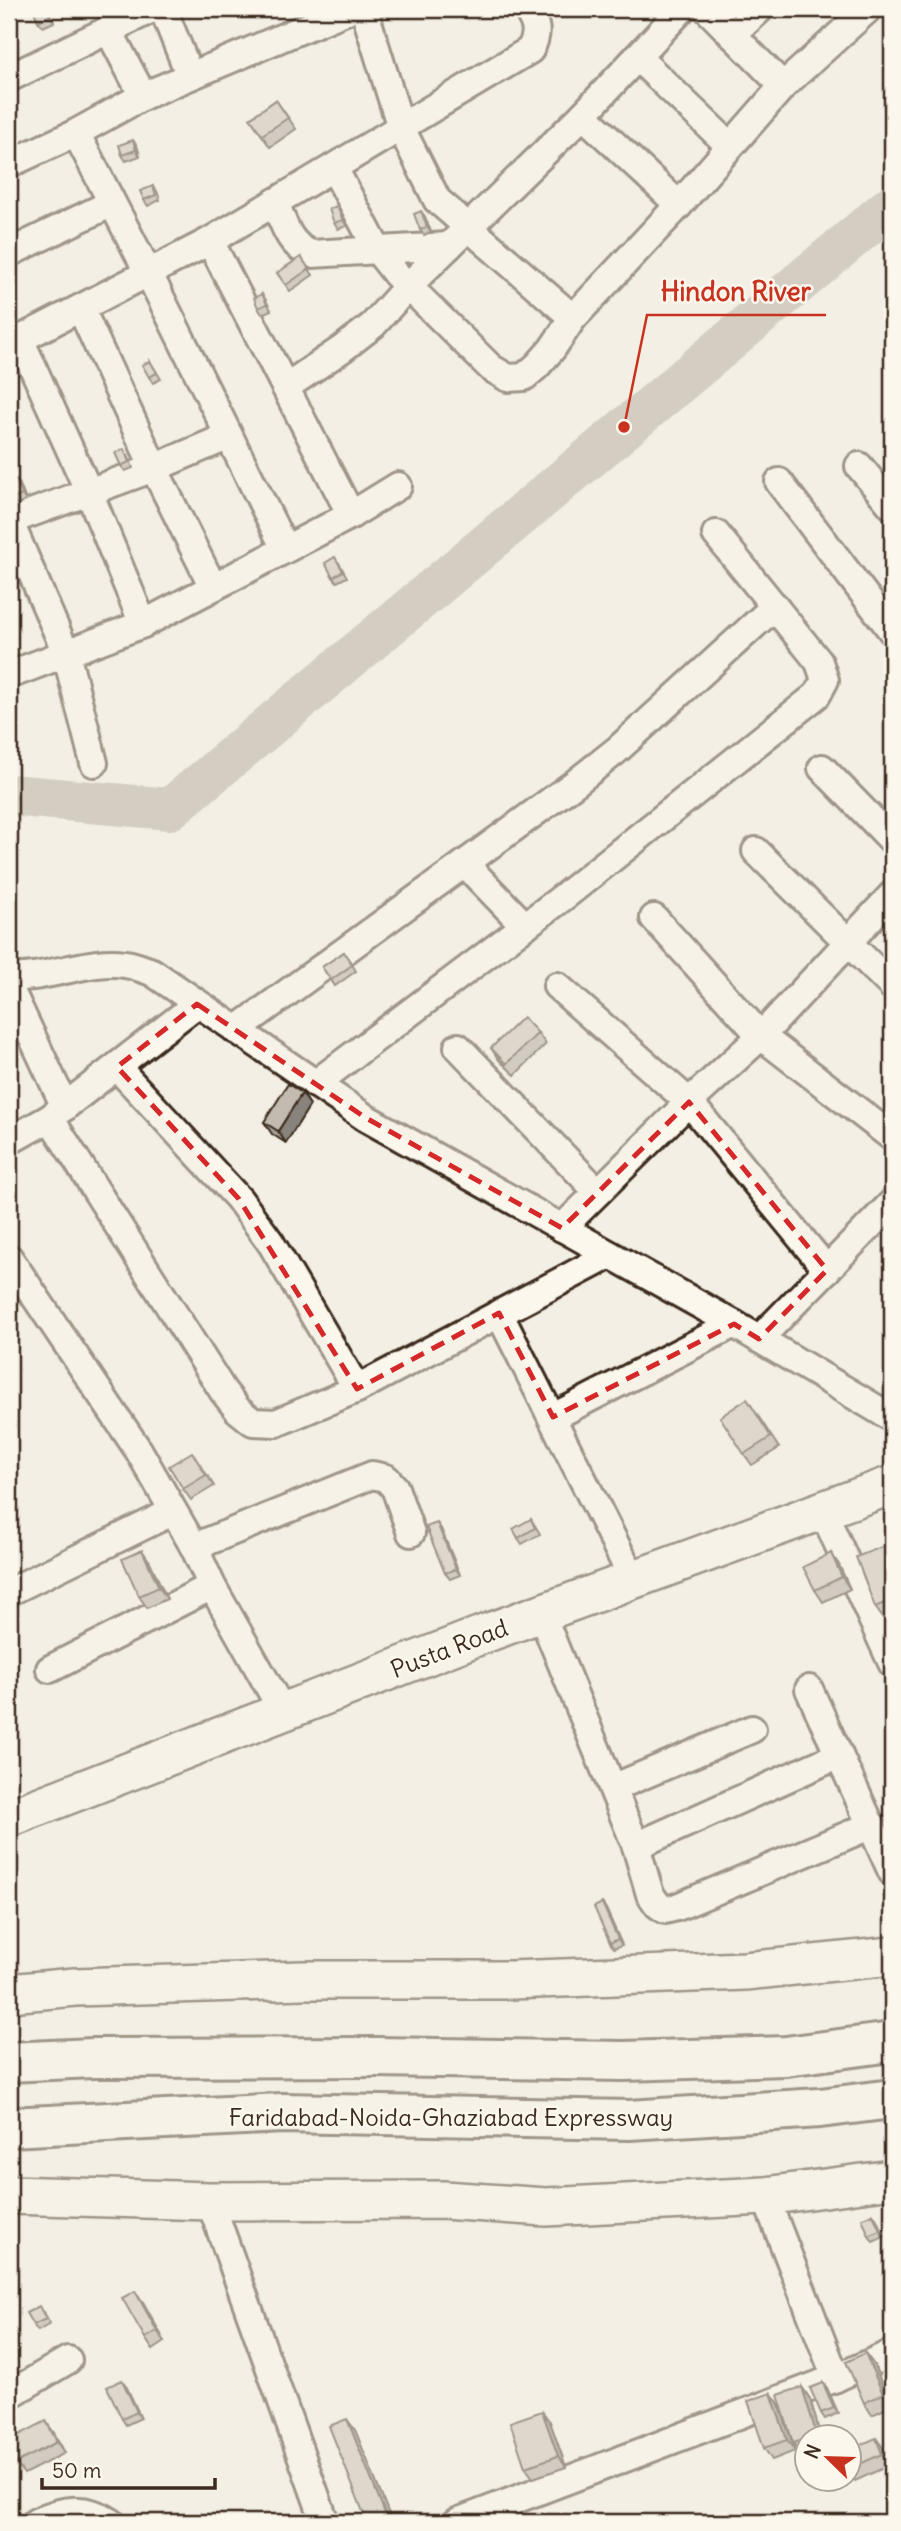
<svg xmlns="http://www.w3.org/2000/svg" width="901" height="2531" font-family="Delius,sans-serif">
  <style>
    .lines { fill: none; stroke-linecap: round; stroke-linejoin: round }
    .river { stroke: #afa69a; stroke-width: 42 }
    .street-casing { stroke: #3b2a1e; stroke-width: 32 }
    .secondary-casing { stroke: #3b2a1e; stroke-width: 42 }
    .primary-casing { stroke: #3b2a1e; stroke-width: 44 }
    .street { stroke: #fbf7ec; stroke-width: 26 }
    .secondary { stroke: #fbf7ec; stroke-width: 37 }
    .primary { stroke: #fbf7ec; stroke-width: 38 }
    .wall { fill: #a8a197; stroke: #3b2a1e; stroke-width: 2 }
    .shaded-wall { fill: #88837b; stroke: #3b2a1e; stroke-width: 2 }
    .building { fill: #c3bbb0; stroke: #3b2a1e; stroke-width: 2 }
    .marked { fill: none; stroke: #d62828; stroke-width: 5; stroke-dasharray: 14 9; stroke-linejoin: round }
    .labels { text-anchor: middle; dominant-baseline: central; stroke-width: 5; stroke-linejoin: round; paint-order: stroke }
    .street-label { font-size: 24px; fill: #3b2a1e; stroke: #fbf7ec }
    .leader { fill: none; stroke: #c8321e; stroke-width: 2.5 }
    .callout-dot { fill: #c8321e; stroke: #fbf7ec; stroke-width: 2.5 }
    .callout-label { font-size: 26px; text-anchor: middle; font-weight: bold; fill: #c8321e; stroke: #fbf7ec; stroke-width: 5; stroke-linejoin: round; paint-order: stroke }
  </style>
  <rect width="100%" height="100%" fill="#f3efe4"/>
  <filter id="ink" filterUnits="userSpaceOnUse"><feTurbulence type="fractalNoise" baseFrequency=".0143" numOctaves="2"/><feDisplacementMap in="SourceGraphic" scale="14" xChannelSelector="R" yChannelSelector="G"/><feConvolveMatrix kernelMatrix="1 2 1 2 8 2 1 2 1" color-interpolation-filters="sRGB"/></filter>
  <g filter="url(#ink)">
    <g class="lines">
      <path class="river" d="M9,795L170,809L892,205"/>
      <g class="street-casing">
        <g id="street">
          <path d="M163,9L190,76"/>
          <path d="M364,9L401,128L437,200L573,318"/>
          <path d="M707,9L783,86"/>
          <path d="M108,29L143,96"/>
          <path d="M732,35L760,9"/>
          <path d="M637,57L730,146"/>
          <path d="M9,78L152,9"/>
          <path d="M583,115L679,205"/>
          <path d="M76,133L149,274L285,549"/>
          <path d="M9,164L76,133L143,96L350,9"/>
          <path d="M334,168L378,251L396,274L491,368L508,378L524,377L537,366L552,349L573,318L679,205L783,86L868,9"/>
          <path d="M275,202C284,224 288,244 311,254L449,246"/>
          <path d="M210,241L351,515"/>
          <path d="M9,253L112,203"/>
          <path d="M81,309L154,468L213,587"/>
          <path d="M20,339L89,492L143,624"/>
          <path d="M9,345L210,241L530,50C539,33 537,25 527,9"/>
          <path d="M286,387L342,349L373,325L408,286L583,115L682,9"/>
          <path d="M859,466L892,506"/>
          <path d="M779,482L892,631"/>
          <path d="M9,520L66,653L94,763"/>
          <path d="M9,521L154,468L229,436"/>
          <path d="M9,675L143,624L351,515L398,486"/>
          <path d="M822,768L892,840"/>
          <path d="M756,851L892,986"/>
          <path d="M465,864L525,926"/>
          <path d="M654,918L761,1036L892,1137"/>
          <path d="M9,977C46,980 90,958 125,964C134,965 143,969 152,972L366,1118L734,1324L892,1418"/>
          <path d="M557,986L689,1102L827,1270"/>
          <path d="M9,987L65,1107"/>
          <path d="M236,1030L574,784L617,750L775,606"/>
          <path d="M458,1047L598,1192"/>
          <path d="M117,1067L239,1199L271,1243L357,1389"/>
          <path d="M315,1084L566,895L817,695L825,680L819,662L716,534"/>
          <path d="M50,1118L223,1391L238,1410L253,1422L276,1423L357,1389L610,1255"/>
          <path d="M9,1141L50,1118L197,1004"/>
          <path d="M562,1228L689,1102L761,1036L892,895"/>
          <path d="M9,1258L139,1451L194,1547L212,1586L283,1712"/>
          <path d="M499,1313L633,1579"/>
          <path d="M759,1339L892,1203"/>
          <path d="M553,1417L734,1324"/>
          <path d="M822,1509L892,1663"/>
          <path d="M194,1547L372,1475L386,1478L395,1488L411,1533"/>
          <path d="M9,1592L172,1512"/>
          <path d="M541,1613L636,1846L650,1894L658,1905L665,1910L677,1907L872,1825"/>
          <path d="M50,1669L212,1586"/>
          <path d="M839,1755L892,1872"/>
          <path d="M613,1788L752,1729"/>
          <path d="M636,1846L839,1755L809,1689"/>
          <path d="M765,2196L836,2378"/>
          <path d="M210,2201L325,2522"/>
          <path d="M9,2395L68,2360"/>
          <path d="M36,2522C63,2508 86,2506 111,2522"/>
          <path d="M457,2522L836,2378L892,2353"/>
        </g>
      </g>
      <g class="secondary-casing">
        <g id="secondary">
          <path d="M9,1818L484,1634L892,1485"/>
          <path d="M9,1993L75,1987L303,1980H511L745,1971L892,1956"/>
          <path d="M9,2195L210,2201L443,2200L546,2207L765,2196L892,2179"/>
        </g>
      </g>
      <g class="primary-casing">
        <g id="primary">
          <path d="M9,2062L93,2058L377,2057L623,2061L786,2056L892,2042"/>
          <path d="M9,2127L282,2113L629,2120L820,2108L892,2099"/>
        </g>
      </g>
      <use href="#street" class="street"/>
      <use href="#secondary" class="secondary"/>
      <use href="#primary" class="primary"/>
    </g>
    <g class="wall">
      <path d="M34,9H48L54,22L43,27L38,21Z"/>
      <path d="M276,100L296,129L270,147L250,118Z"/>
      <path d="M137,146L140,156L126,161L122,155Z"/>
      <path d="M153,186L157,191L160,200L148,206L144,200Z"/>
      <path d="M341,212L347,226L338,229L334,223Z"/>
      <path d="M425,217L431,232L424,235L420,230Z"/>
      <path d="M301,257L313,275L290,291L277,273Z"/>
      <path d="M262,294L266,300L271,310L262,314L258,308Z"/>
      <path d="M150,361L161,379L153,383L149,377Z"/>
      <path d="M128,455L133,468L125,471L121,466Z"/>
      <path d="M20,485L26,501L17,505L13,499Z"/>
      <path d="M339,563L347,577L337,582L333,577Z"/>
      <path d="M344,952L356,971L335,986L322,967Z"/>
      <path d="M538,1033L546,1044L515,1075L499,1060L491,1048Z"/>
      <path d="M302,1093L310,1105L286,1143L272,1134L264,1122Z"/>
      <path d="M747,1399L779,1448L752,1465L744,1454Z"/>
      <path d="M200,1464L214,1486L191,1500L183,1489Z"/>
      <path d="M531,1519L540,1534L522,1544L518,1538Z"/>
      <path d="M437,1523L441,1529L460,1575L450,1579L445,1573Z"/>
      <path d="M892,1543V1615L883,1618L875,1607Z"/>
      <path d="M831,1553L839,1565L850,1589L823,1602L815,1590Z"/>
      <path d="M150,1562L167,1599L147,1608L139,1596Z"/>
      <path d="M602,1903L606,1909L622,1945L614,1948L610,1943Z"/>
      <path d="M873,2214L877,2220L884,2237L873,2242L869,2236Z"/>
      <path d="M143,2302L165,2342L153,2350L145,2338Z"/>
      <path d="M43,2312L50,2324L38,2331L33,2325Z"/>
      <path d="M865,2353L874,2365L891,2406L872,2415L864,2403Z"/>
      <path d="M823,2383L827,2388L838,2413L825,2419L821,2413Z"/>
      <path d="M126,2386L141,2418L126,2425L122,2419Z"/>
      <path d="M802,2387L810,2399L821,2437H807V2453L801,2455L793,2443Z"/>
      <path d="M771,2393L779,2404L795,2451L772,2460L764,2448Z"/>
      <path d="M550,2422L566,2467L533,2478L525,2467Z"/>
      <path d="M355,2430L392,2522H367Z"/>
      <path d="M54,2433L65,2453L24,2474L16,2463Z"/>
      <path d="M884,2449L890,2465L855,2481L849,2471V2450Z"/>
    </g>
    <g class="shaded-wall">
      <path d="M133,140L137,146L140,156L136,150Z"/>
      <path d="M337,206L341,212L347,226L343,220Z"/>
      <path d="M421,211L425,217L431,232L427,227Z"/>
      <path d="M16,479L20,485L26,501L22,495Z"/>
      <path d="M302,1093L310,1105L286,1143L278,1131Z"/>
      <path d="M437,1523L441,1529L460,1575L456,1569Z"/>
      <path d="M142,1550L150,1562L167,1599L159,1587Z"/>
      <path d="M831,1553L839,1565L850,1589L842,1577Z"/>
      <path d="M602,1903L606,1909L622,1945L618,1939Z"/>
      <path d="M873,2214L877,2220L884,2237L880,2231Z"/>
      <path d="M135,2291L143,2302L165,2342L157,2331Z"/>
      <path d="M865,2353L874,2365L891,2406L883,2394Z"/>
      <path d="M122,2380L126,2386L141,2418L137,2412Z"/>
      <path d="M823,2383L827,2388L838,2413L834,2408Z"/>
      <path d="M802,2387L810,2399L821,2437H817Z"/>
      <path d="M771,2393L779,2404L795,2451L787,2440Z"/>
      <path d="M542,2411L550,2422L566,2467L558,2456Z"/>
      <path d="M347,2419L355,2430L392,2522H390L386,2516Z"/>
      <path d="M46,2421L54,2433L65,2453L57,2442Z"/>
      <path d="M876,2438L884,2449L890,2465L882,2454Z"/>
    </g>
    <g class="building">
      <path d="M33,9H47L50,16L38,21Z"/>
      <path d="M276,100L288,118L262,135L250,118Z"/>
      <path d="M133,140L136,150L122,155L119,145Z"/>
      <path d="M153,186L156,195L144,200L140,191Z"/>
      <path d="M337,206L343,220L334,223L329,209Z"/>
      <path d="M421,211L427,227L420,230L414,214Z"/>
      <path d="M301,257L309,269L286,285L277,273Z"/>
      <path d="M262,294L267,304L258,308L254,298Z"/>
      <path d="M150,361L157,373L149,377L142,365Z"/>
      <path d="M124,449L129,462L121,466L115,453Z"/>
      <path d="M16,479L22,495L13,499L9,489V482Z"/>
      <path d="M335,557L343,571L333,577L325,563Z"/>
      <path d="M344,952L352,965L331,980L322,967Z"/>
      <path d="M523,1017L538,1033L506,1064L491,1048Z"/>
      <path d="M288,1084L302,1093L278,1131L264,1122Z"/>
      <path d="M747,1399L771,1437L744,1454L720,1417Z"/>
      <path d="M192,1452L206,1475L183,1489L169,1466Z"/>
      <path d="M531,1519L535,1528L518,1538L513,1529Z"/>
      <path d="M437,1523L456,1569L445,1573L426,1527Z"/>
      <path d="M892,1543V1600L875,1607L856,1557Z"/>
      <path d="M142,1550L159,1587L139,1596L122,1559Z"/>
      <path d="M831,1553L842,1577L815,1590L803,1567Z"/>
      <path d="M602,1903L618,1939L610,1943L594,1907Z"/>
      <path d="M873,2214L880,2231L869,2236L862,2218Z"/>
      <path d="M135,2291L157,2331L145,2338L122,2298Z"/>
      <path d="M39,2306L46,2319L33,2325L26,2313Z"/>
      <path d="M865,2353L883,2394L864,2403L846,2362Z"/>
      <path d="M122,2380L137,2412L122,2419L107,2387Z"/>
      <path d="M823,2383L834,2408L821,2413L810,2388Z"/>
      <path d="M802,2387L817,2436L807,2437V2439L793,2443L778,2395Z"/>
      <path d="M771,2393L787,2440L764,2448L748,2401Z"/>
      <path d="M542,2411L558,2456L525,2467L510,2422Z"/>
      <path d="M347,2419L386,2516L369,2522H367L329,2426Z"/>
      <path d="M46,2421L57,2442L16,2463L9,2448V2440Z"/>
      <path d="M876,2438L882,2454L849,2469V2450Z"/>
    </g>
  </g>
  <path d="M0 0H901V2531H0ZM197,1004L366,1118L562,1228L689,1102L827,1270L759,1339L734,1324L553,1417L499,1313L357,1389L239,1199L117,1067Z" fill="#f3efe4" fill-opacity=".55" fill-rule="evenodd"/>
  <path class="marked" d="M197,1004L366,1118L562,1228L689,1102L827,1270L759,1339L734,1324L553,1417L499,1313L357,1389L239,1199L117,1067Z"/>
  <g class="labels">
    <g class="street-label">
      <text transform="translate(449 1648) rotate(-21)">Pusta Road</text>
      <text x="451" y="2117">Faridabad-Noida-Ghaziabad Expressway</text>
    </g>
  </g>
  <path class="leader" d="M624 427L647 315H826"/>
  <circle class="callout-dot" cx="624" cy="427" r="7"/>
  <g class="callout-label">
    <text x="736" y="301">Hindon River</text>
  </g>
  <rect width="901" height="2531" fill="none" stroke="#fbf7ec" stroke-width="35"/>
  <rect x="18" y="18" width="866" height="2496" fill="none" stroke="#3b2a1e" stroke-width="2.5" filter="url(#ink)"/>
  <g transform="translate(828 2458) rotate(293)"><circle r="33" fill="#fbf7ec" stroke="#aea59a" stroke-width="2"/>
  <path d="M0-5L12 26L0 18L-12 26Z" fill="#c8321e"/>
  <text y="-10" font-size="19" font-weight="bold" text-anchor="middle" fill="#3b2a1e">N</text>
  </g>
  <path d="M42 2478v10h173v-10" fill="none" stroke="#3b2a1e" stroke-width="3.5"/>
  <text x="52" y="2478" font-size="21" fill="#3b2a1e" stroke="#fbf7ec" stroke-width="5" paint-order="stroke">50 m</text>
</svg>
